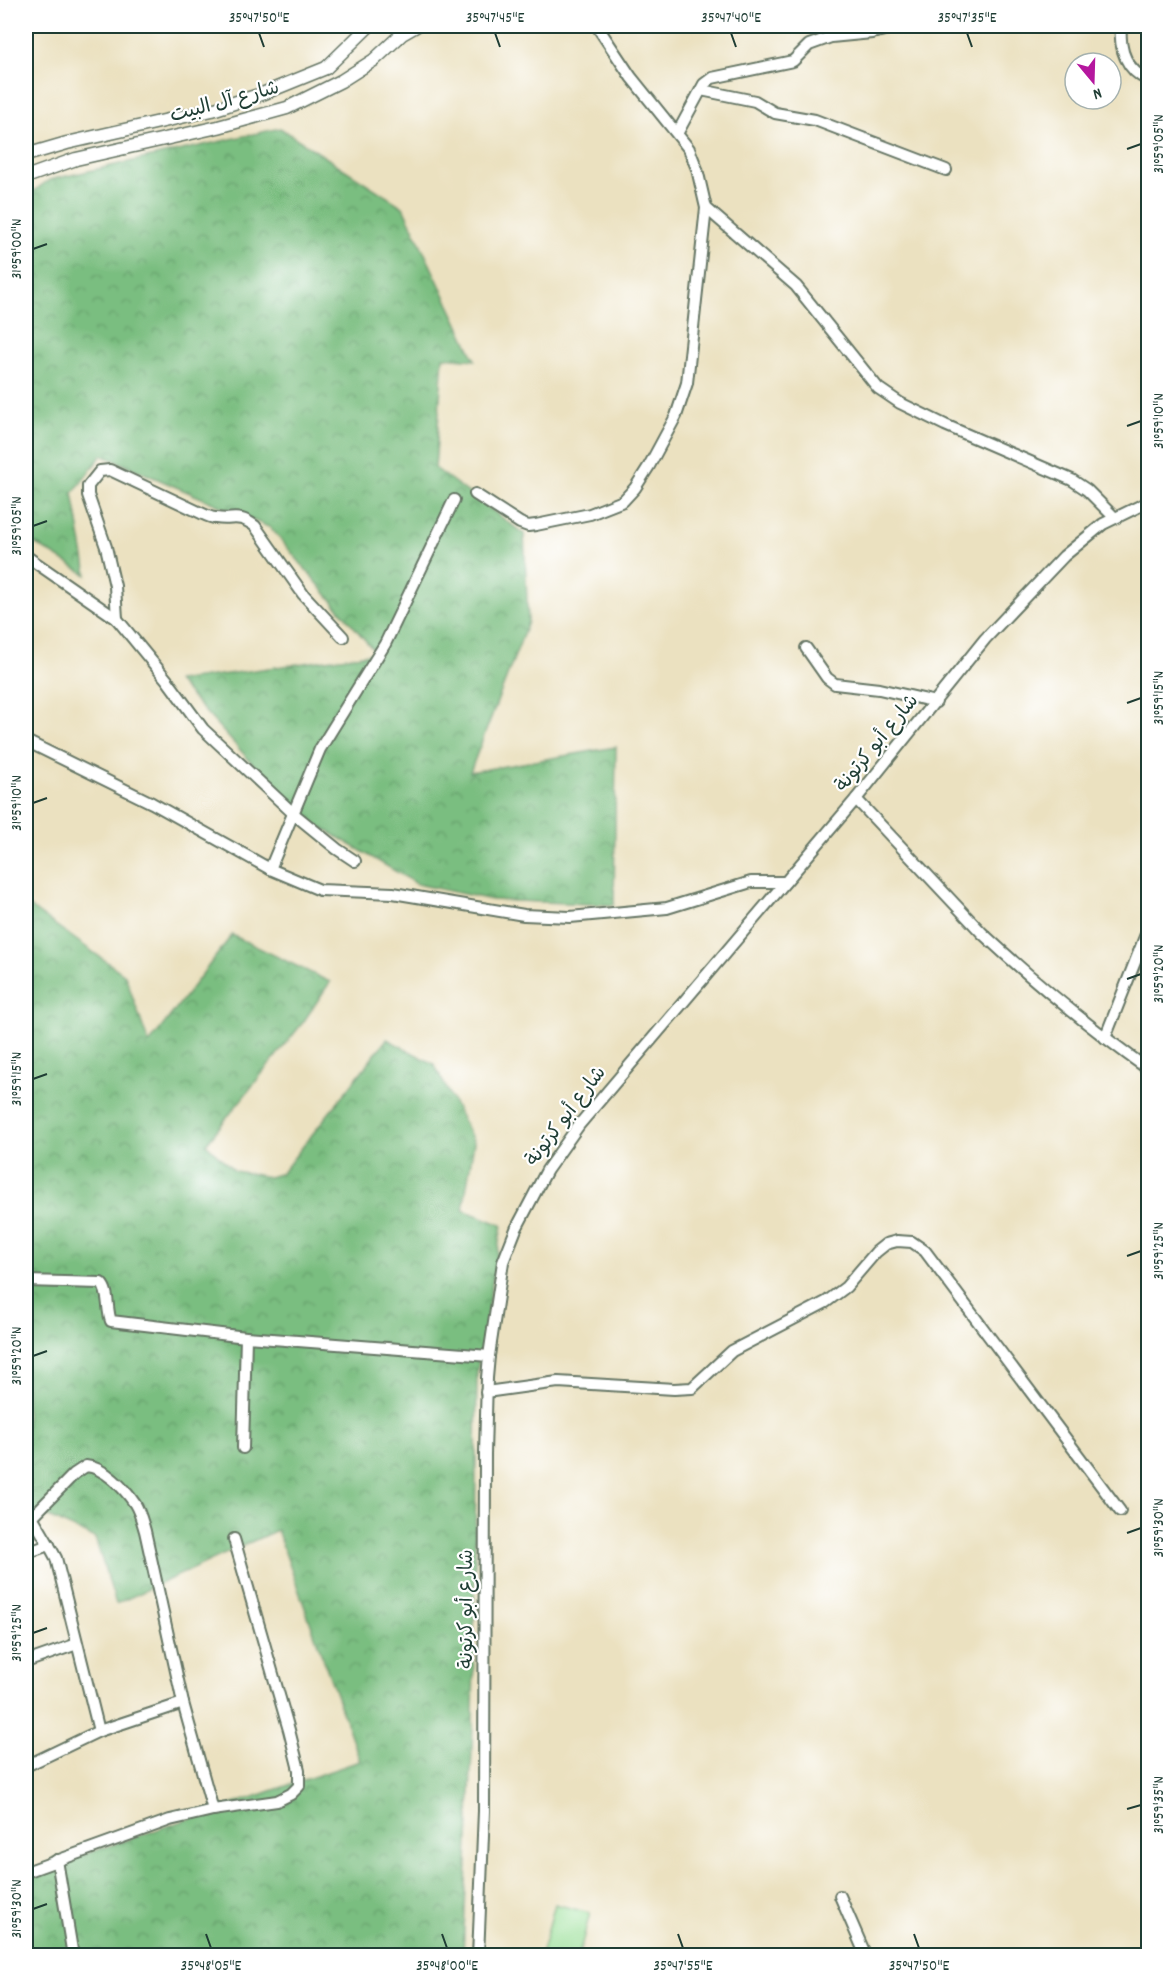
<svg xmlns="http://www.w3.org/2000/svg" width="1174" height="1981" font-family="Dekko,'Playpen Sans Arabic',sans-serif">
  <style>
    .grass { fill: #99df97; stroke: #5c8e66; stroke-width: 1.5 }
    .forest { fill: url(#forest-crowns); stroke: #4c7e5a; stroke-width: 1.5 }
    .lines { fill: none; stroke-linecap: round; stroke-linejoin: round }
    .minor-casing { stroke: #667665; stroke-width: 14 }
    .tertiary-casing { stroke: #667665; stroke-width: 15 }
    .minor { stroke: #fff; stroke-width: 10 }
    .tertiary { stroke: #fff; stroke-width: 12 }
    .ticks { fill: none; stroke: #1f3d34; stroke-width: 2 }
    .labels { text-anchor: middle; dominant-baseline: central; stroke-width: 4.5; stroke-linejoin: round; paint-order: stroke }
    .street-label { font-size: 20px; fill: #1f3d34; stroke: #fff }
    .neatline { fill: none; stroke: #1f3d34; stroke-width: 2 }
    .ticks-label { font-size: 15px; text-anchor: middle; fill: #1f3d34 }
  </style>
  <defs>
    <pattern id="forest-crowns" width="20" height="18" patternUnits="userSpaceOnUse" patternTransform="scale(1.5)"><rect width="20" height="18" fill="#7abe80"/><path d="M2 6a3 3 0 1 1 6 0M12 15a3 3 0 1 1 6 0" fill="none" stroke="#639c6a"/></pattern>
  </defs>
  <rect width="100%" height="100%" fill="#fff"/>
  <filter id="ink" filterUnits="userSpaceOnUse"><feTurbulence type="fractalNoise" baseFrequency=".0167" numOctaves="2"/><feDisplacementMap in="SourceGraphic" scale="12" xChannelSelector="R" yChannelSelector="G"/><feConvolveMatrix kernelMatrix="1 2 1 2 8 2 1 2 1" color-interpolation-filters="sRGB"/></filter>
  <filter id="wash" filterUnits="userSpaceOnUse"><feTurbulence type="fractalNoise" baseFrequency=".008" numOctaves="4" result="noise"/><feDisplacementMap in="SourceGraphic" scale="24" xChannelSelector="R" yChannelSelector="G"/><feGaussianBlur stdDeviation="1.35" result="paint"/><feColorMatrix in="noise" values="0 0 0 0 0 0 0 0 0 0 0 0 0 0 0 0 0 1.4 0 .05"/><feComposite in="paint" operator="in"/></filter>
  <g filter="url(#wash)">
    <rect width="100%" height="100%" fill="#ebe1c0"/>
    <path class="grass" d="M555,1904L590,1913L579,1955H541Z"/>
    <g class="forest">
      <path d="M280,128L403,207L475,360L443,357L435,468L524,534L528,622L470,772L616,747L614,905L492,900L417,884L312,822L251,762L177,681L376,653L271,528L102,455L73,493L87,575L26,538V197L49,180Z"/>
      <path d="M26,904L125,975L149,1044L232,935L330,982L304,1021L206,1144L235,1171L269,1177L282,1173L387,1039L434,1064L474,1142L463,1210L502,1225L477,1371L473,1726L463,1955H26V1874L360,1761L277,1530L116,1604L95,1538L26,1507Z"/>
    </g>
  </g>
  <g filter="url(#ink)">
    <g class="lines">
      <g class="minor-casing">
        <g id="minor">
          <path d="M597,26L631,77L689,149L697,169L706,208L796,286L878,388L900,403L945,425L1072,480L1087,490L1114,517"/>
          <path d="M1121,26C1119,49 1126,70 1148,80"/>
          <path d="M701,90L755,101L775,113L815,120L946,170"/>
          <path d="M678,132L704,84L712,78L793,61L809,45L831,37L872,33L901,26"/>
          <path d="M475,494L520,523L528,526L536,525L590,514L623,501L635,488L649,466L676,416L687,383L706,208"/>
          <path d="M26,556L117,619L167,680L203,729L294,814L337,849L355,861"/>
          <path d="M117,619L115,586L106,547L88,495V486L100,471L110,470L201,513C205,515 211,518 216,518C234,521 237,513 255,526L303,594L343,637"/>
          <path d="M806,648L827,678L835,684L879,689L936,702"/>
          <path d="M26,741L152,803L270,869L320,890L393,893L524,915L570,917L667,908L751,882H785"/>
          <path d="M856,799L982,933C1035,982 1090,1028 1148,1069"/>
          <path d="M270,869L320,749L385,644L454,500"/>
          <path d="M1105,1038L1148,929"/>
          <path d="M26,1281L101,1283C110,1292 106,1309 111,1321L246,1337L489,1356"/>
          <path d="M486,1392L558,1382L674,1389L692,1388L732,1351L826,1302L846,1287L876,1252L886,1244L897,1241L912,1242L925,1251L1120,1511"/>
          <path d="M243,1448L246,1337"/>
          <path d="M26,1506L49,1545"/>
          <path d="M32,1517L74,1474L86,1466C104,1467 125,1489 135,1504C140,1512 142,1521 145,1531L183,1703L213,1810"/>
          <path d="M26,1553L49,1545L56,1558L99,1731"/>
          <path d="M26,1662L77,1644"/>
          <path d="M26,1766L99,1731L183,1703"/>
          <path d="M57,1860L73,1956"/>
          <path d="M26,1872L170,1820L213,1810L277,1801L291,1794L299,1786V1770L289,1730L234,1539"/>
          <path d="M840,1896L866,1956"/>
          <path d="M478,1956L484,1811L485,1454L487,1378L489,1356L503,1262L516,1229L547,1170L579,1125L856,799L985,639L1064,556L1103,524L1148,502"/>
        </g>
      </g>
      <g class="tertiary-casing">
        <g id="tertiary">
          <path d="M26,155L67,143L212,110L262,94L326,68L369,26"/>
          <path d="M26,177L76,159L218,127L287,108L341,81L374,60L402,34L416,26"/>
        </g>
      </g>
      <use href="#minor" class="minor"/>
      <use href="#tertiary" class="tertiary"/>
    </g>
  </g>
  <path class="ticks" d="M259,33L264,47M495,33L500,47M731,33L736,47M967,33L972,47M1127,149L1141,144M33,249L47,244M1127,426L1141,421M33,526L47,521M1127,703L1141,698M33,803L47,798M1127,979L1141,974M33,1079L47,1074M1127,1256L1141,1251M33,1356L47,1351M1127,1533L1141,1528M33,1633L47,1628M1127,1809L1141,1805M33,1909L47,1904M206,1934L211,1948M442,1934L447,1948M678,1934L683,1948M914,1934L919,1948"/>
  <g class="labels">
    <g class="street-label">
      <text transform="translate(225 103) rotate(-15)">شارع آل البيت</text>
      <text transform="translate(878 744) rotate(-51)">شارع أبو كرتونة</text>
      <text transform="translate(567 1117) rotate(-53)">شارع أبو كرتونة</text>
      <text transform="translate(468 1609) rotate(-90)">شارع أبو كرتونة</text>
    </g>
  </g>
  <rect width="1174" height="1981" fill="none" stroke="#fff" stroke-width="66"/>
  <g transform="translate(1093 81) rotate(161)"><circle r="28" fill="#ffffff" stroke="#a5b1ae" stroke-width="1.5"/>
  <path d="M0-4.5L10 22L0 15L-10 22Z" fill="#b5179e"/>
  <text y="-9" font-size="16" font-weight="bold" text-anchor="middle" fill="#1f3d34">N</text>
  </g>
  <rect x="33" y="33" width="1108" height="1915" class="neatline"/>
  <g class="ticks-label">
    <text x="259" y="22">35°47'50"E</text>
    <text x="495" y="22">35°47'45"E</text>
    <text x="731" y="22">35°47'40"E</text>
    <text x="967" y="22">35°47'35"E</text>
    <text transform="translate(1158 144) rotate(-90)" y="5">31°59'05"N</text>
    <text transform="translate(16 249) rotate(-90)" y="5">31°59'00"N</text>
    <text transform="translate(1158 421) rotate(-90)" y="5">31°59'10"N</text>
    <text transform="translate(16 526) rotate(-90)" y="5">31°59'05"N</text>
    <text transform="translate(1158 698) rotate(-90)" y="5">31°59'15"N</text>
    <text transform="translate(16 803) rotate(-90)" y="5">31°59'10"N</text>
    <text transform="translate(1158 974) rotate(-90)" y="5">31°59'20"N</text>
    <text transform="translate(16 1079) rotate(-90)" y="5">31°59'15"N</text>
    <text transform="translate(1158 1251) rotate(-90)" y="5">31°59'25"N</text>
    <text transform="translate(16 1356) rotate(-90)" y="5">31°59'20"N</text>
    <text transform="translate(1158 1528) rotate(-90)" y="5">31°59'30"N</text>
    <text transform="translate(16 1633) rotate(-90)" y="5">31°59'25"N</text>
    <text transform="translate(1158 1805) rotate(-90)" y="5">31°59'35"N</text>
    <text transform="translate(16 1909) rotate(-90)" y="5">31°59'30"N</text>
    <text x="211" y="1970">35°48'05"E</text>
    <text x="447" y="1970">35°48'00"E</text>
    <text x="683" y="1970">35°47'55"E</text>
    <text x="919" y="1970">35°47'50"E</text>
  </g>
</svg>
